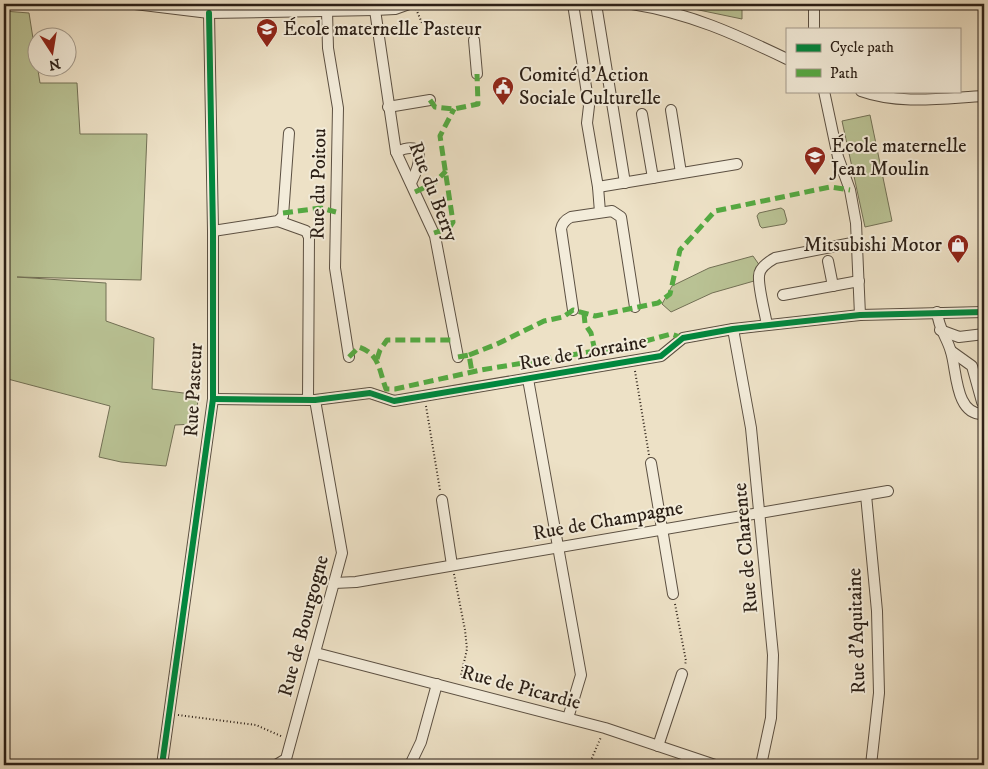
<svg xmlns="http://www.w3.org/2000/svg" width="988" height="769" font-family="'IM FELL DW Pica',serif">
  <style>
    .green { fill: #b9c294; stroke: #727055 }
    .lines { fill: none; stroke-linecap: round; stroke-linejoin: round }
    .minor-casing { stroke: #5c5042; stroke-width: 12 }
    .path { stroke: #2b1f16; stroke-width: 2; stroke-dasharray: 1 2.5; stroke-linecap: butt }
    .minor { stroke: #f3ecda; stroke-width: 10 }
    .quiet { stroke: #54aa42; stroke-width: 5; stroke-dasharray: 10 5; stroke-linecap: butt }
    .cycleway-casing { stroke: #f3ecda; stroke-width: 9 }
    .cycleway { stroke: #00873e; stroke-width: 6 }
    .labels { text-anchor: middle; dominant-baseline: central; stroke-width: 4; stroke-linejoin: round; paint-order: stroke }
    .poi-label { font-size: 20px; fill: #2b1f16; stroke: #f3ecda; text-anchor: start }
    .street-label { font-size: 20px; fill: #2b1f16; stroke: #f3ecda }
  </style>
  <rect width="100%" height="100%" fill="#ede1c6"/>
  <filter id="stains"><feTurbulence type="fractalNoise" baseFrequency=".004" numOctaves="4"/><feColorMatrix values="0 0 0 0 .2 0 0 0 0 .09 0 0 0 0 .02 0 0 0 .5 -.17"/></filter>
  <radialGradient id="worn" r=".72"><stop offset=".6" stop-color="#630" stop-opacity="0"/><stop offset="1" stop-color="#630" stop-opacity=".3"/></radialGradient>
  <g class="green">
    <path d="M670,4H742V19Z"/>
    <path d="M4,11L29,13L40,83H77L80,134H147L141,280L17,277L106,283V321L154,338L152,389L199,395L194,424L175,425L166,466L121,462L99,457L110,406L4,378Z"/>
    <path d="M870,115L892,221L865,227L842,121Z"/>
    <path d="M781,208L784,210L787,221L785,224L762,228L760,226L757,216L759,213Z"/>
    <path d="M753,256L760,266L754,281L712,293L671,312L662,304L672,286L709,268Z"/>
  </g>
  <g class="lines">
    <g class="minor-casing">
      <g id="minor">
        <path d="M135,4L209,13L375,10L395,9L409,4"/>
        <path d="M573,4L589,106L587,123L598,187L600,212"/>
        <path d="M596,4L625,183"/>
        <path d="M632,4C689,13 735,34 787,59"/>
        <path d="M814,4V29"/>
        <path d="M375,10L396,152L435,236L458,357"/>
        <path d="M327,11L328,48L338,108L335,268L349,357"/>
        <path d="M474,40L477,74"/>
        <path d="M824,91L838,157L850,190L856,223L860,315"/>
        <path d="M861,91C900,105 944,98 984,96"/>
        <path d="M388,107L430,100"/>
        <path d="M671,110L681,173"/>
        <path d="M642,114L653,178"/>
        <path d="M396,152C428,138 420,165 411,183"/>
        <path d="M598,187L737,164"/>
        <path d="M278,221L306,231L309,237L308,400"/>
        <path d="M213,231L278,221L283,216L289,133"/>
        <path d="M828,261L833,286"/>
        <path d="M783,295L859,281"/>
        <path d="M573,310L561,229C562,223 565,220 571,217L612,211L621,217L635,307"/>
        <path d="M937,312C939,330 947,337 951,352C957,371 955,416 984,414"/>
        <path d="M767,325C765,313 758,287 759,276C759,268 768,262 775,258L857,242"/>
        <path d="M733,329L751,428L773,655L771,718L761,765"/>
        <path d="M940,330L959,337L984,334"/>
        <path d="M951,351L972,366L982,402L984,405"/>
        <path d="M528,379L581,675L568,718"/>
        <path d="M213,399L315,400L370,393L394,401L661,356L683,338L733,329L860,315L984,312"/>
        <path d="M651,463L673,594"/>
        <path d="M866,495L877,611L879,693L871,765"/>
        <path d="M442,500L452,565"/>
        <path d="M334,583L356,582L888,491"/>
        <path d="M316,653L605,728L715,765"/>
        <path d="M658,746L682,674"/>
        <path d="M162,765L213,399V231L209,13"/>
        <path d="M276,765L286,759L342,553L315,400"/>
        <path d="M410,765L421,742L437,684"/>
      </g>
    </g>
    <g class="path">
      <path d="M416,9L422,23"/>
      <path d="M635,371L649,455"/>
      <path d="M426,406L440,490"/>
      <path d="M454,574L465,630L467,649L460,680"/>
      <path d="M675,604L686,661L685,665"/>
      <path d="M178,715L256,725L283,737"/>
      <path d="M589,765L601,737"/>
    </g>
    <use href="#minor" class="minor"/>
    <g class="quiet">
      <path d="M430,100L435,107L454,109L478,104L477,74"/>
      <path d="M415,192L434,183L446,171"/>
      <path d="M283,213L321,208L336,212"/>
      <path d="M434,233L449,228L453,222L440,136L454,109"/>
      <path d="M584,313L585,324L591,333L595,351"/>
      <path d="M469,355L497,344L544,321L563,317L573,310L595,316L658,303L670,294L680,250L715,211L830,187L850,190"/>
      <path d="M349,357L359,347C380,354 379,371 386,389H395L481,370L631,345L671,334L683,338"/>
      <path d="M458,357L469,355L472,372"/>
      <path d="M377,359L380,350L387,340H455"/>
    </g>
    <g class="cycleway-casing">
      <g id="cycleway">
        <path d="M213,399L315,400L370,393L394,401L661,356L683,338L733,329L860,315L984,312"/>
        <path d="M162,765L213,399V231L209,13"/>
      </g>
    </g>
    <use href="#cycleway" class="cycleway"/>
  </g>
  <defs>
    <g id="school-pin" transform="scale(1.125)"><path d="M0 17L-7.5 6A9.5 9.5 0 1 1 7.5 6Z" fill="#8f2418" stroke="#f3ecda"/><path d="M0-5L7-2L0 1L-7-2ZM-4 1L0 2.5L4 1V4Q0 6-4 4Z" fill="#fff"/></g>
    <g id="civic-pin" transform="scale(1.125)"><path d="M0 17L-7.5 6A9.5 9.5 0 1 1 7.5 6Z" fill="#8f2418" stroke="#f3ecda"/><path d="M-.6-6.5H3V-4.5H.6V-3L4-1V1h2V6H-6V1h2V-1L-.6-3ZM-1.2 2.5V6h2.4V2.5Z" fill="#fff"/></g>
    <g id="shop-pin" transform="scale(1.125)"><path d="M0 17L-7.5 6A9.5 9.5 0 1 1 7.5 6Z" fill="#8f2418" stroke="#f3ecda"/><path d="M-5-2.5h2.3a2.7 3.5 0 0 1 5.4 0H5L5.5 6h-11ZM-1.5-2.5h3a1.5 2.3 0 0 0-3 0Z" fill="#fff"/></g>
  </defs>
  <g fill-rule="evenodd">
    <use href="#school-pin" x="267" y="29"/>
    <use href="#civic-pin" x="503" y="87"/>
    <use href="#school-pin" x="815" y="157"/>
    <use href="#shop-pin" x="958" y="245"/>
  </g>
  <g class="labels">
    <g class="poi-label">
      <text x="283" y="29">École maternelle Pasteur</text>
      <text x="519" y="75">Comité d’Action<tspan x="519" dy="23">Sociale Culturelle</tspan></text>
      <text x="831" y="146">École maternelle<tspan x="831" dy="23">Jean Moulin</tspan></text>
      <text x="942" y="245" text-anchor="end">Mitsubishi Motor</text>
    </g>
    <g class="street-label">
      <text transform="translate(319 184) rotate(-89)">Rue du Poitou</text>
      <text transform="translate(433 192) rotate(69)">Rue du Berry</text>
      <text transform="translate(583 353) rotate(-10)">Rue de Lorraine</text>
      <text transform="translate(194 390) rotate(-87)">Rue Pasteur</text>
      <text transform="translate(608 521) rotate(-10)">Rue de Champagne</text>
      <text transform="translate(746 548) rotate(-95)">Rue de Charente</text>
      <text transform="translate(304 626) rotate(-75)">Rue de Bourgogne</text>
      <text transform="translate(857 631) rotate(-92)">Rue d'Aquitaine</text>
      <text transform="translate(521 688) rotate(15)">Rue de Picardie</text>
    </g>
  </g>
  <rect width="988" height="769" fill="none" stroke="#ede1c6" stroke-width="20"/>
  <rect x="5" y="5" width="978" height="759" fill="none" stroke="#2b1f16" stroke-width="2.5"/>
  <rect x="10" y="10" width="968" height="749" fill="none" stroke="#2b1f16"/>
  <rect x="786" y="28" width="175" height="65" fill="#f3ecda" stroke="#a39a8c"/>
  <rect x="796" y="44" width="25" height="8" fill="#00873e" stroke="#a39a8c"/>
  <text x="830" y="52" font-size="15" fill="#2b1f16">Cycle path</text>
  <rect x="796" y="69" width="25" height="8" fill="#54aa42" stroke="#a39a8c"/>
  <text x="830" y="78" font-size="15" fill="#2b1f16">Path</text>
  <g transform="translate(52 52) rotate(168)"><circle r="24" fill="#f3ecda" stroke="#a39a8c"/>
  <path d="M0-4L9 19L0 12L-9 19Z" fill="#8f2418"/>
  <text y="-8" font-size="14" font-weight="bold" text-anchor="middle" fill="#2b1f16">N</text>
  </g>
  <rect width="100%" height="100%" filter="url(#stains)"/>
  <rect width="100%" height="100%" fill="url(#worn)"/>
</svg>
